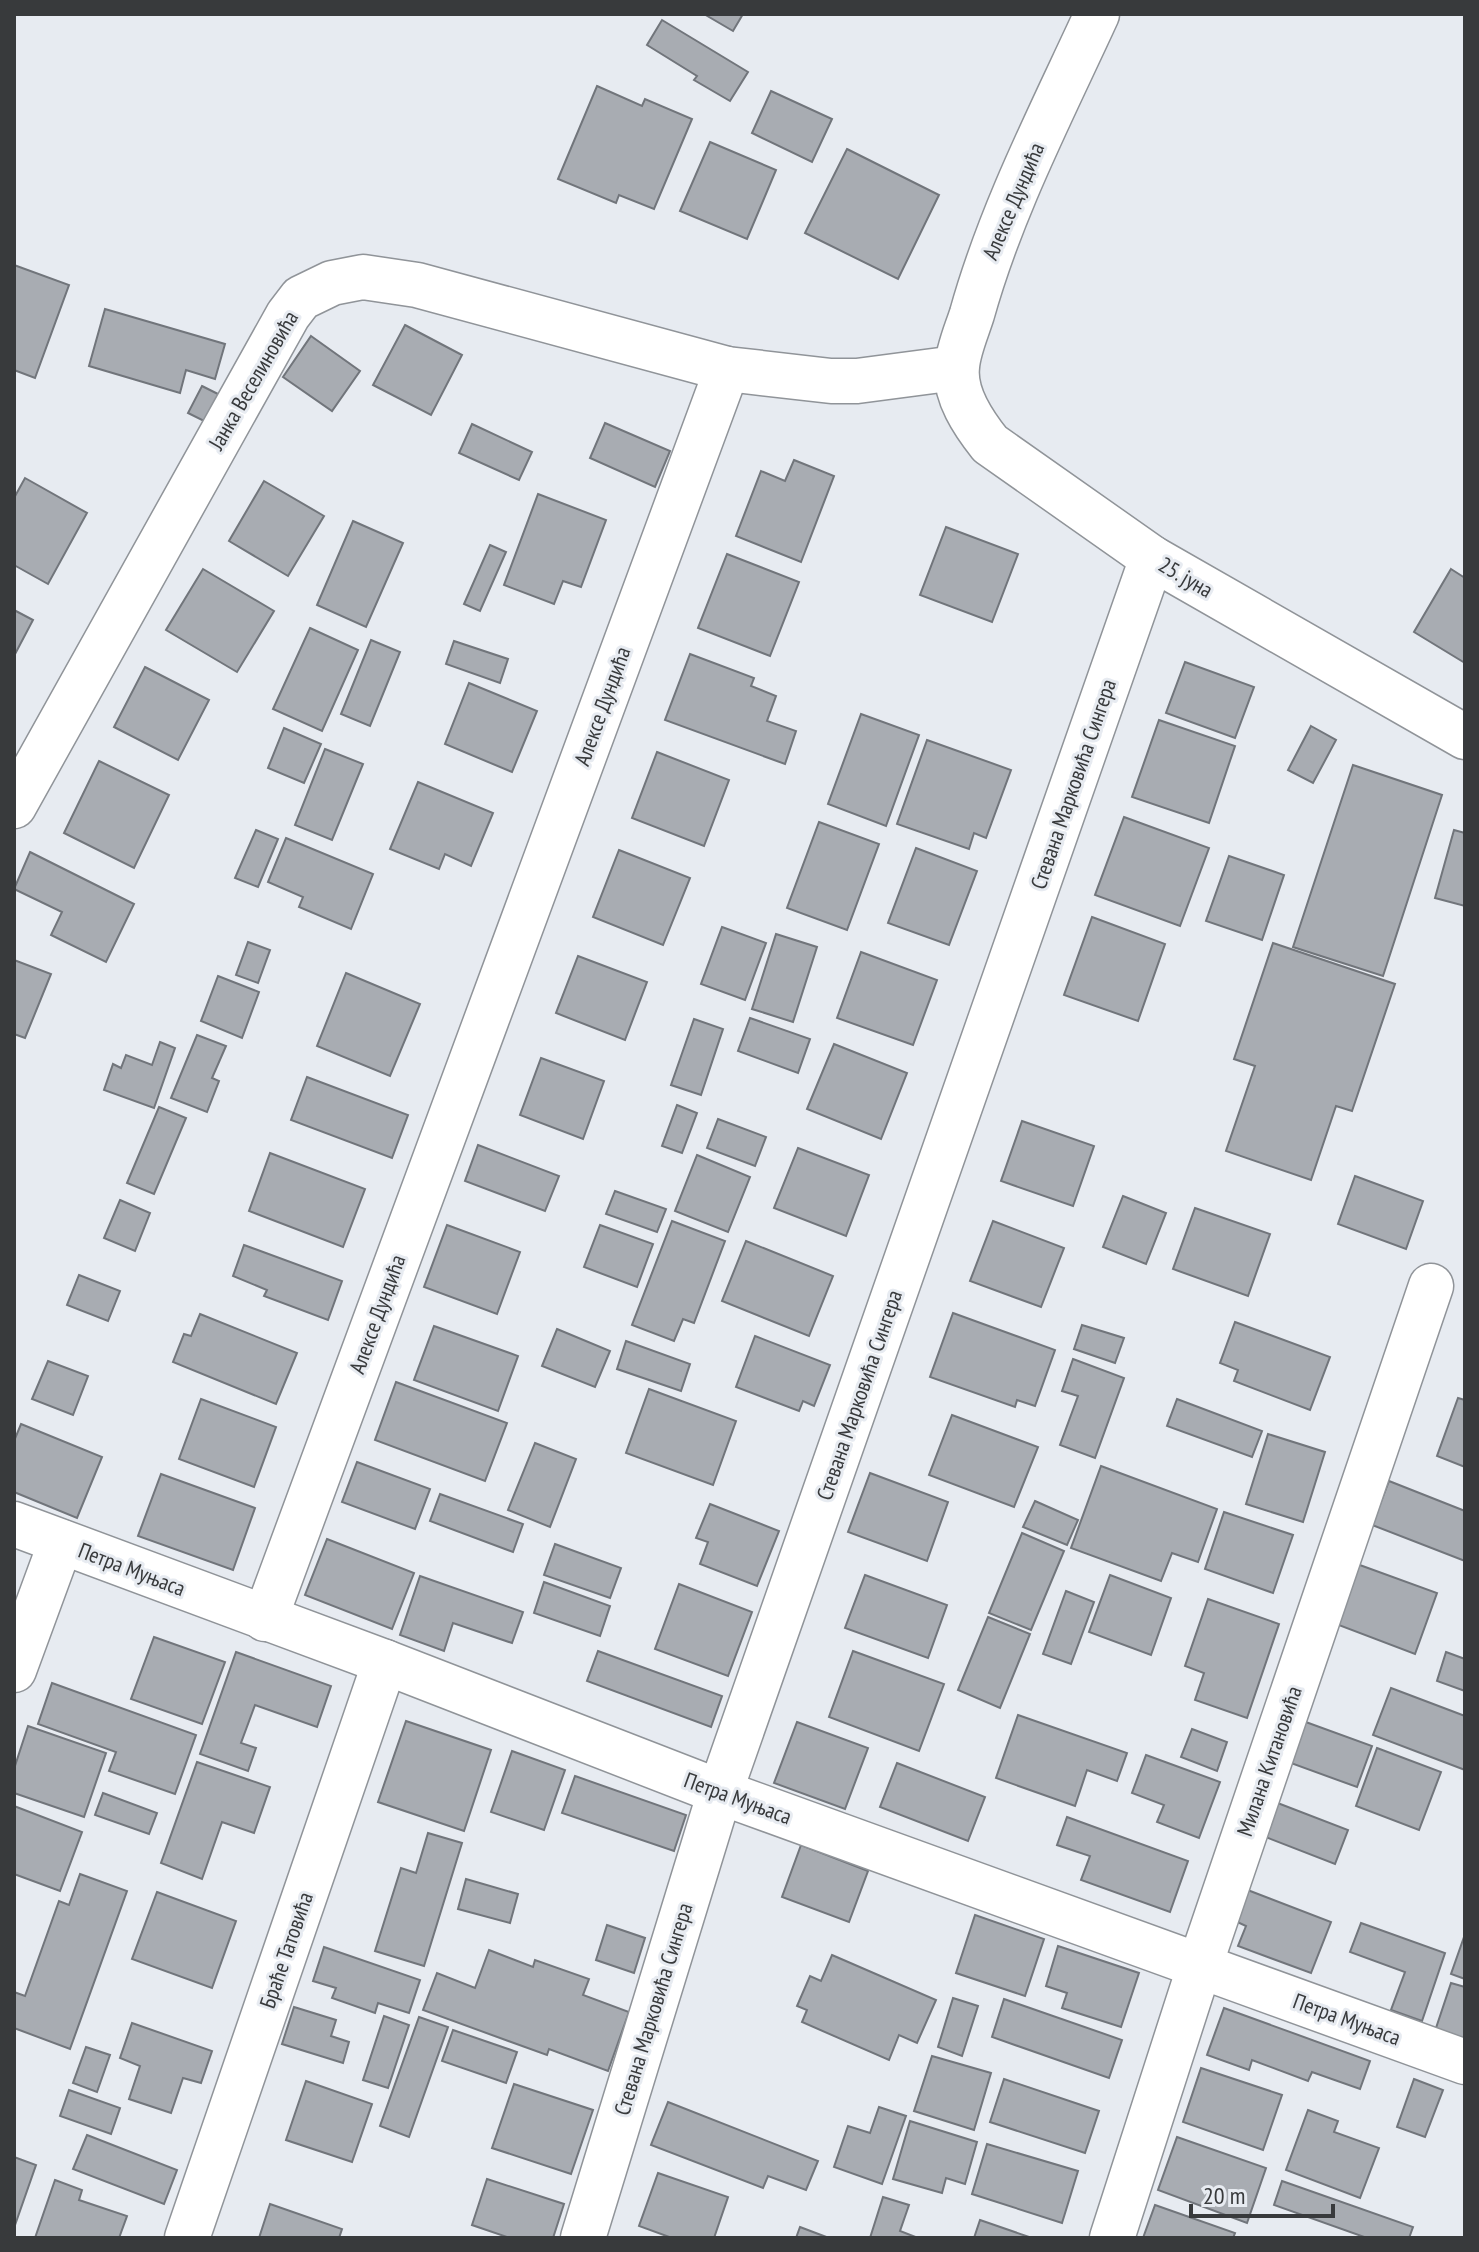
<svg xmlns="http://www.w3.org/2000/svg" width="1479" height="2252" font-family="'PT Sans Narrow',sans-serif">
  <style>
    .building { fill: #a8acb2; stroke: #71757b; stroke-width: 2 }
    .lines { fill: none; stroke-linecap: round; stroke-linejoin: round }
    .minor-casing { stroke: #909499; stroke-width: 47 }
    .tertiary-casing { stroke: #909499; stroke-width: 47 }
    .minor { stroke: #fff; stroke-width: 44 }
    .tertiary { stroke: #fff; stroke-width: 44 }
    .labels { text-anchor: middle; dominant-baseline: central; stroke-width: 6; stroke-linejoin: round; paint-order: stroke }
    .street-label { font-size: 22px; fill: #383a3c; stroke: #e7ebf1 }
  </style>
  <rect width="100%" height="100%" fill="#e7ebf1"/>
  <g class="building">
    <path d="M704,14H743L733,31Z"/>
    <path d="M662,20L748,72L730,101L694,80L697,76L647,45Z"/>
    <path d="M597,86L642,106L645,99L692,119L654,209L619,195L616,203L558,179Z"/>
    <path d="M771,91L832,119L812,162L752,133Z"/>
    <path d="M710,142L776,170L747,239L680,211Z"/>
    <path d="M847,149L939,195L898,279L805,233Z"/>
    <path d="M14,265L69,285L35,378L14,370Z"/>
    <path d="M105,309L225,344L215,379L186,370L180,393L89,366Z"/>
    <path d="M405,325L462,355L431,415L373,385Z"/>
    <path d="M311,336L360,371L332,411L283,377Z"/>
    <path d="M202,386L222,396L208,423L188,413Z"/>
    <path d="M605,423L670,451L655,487L590,458Z"/>
    <path d="M472,424L532,452L519,480L459,453Z"/>
    <path d="M794,460L834,476L801,562L736,536L761,471L785,481Z"/>
    <path d="M25,478L87,513L48,584L14,565V498Z"/>
    <path d="M264,481L324,516L288,576L229,541Z"/>
    <path d="M538,494L606,520L581,587L563,581L554,604L504,585Z"/>
    <path d="M353,521L403,543L366,627L317,605Z"/>
    <path d="M946,527L1018,554L992,622L920,595Z"/>
    <path d="M490,545L506,552L480,611L464,604Z"/>
    <path d="M727,554L799,582L770,656L698,628Z"/>
    <path d="M203,569L274,611L237,672L166,630Z"/>
    <path d="M1451,569L1465,578V663L1414,632Z"/>
    <path d="M14,610L33,620L14,656Z"/>
    <path d="M310,628L358,650L322,731L273,709Z"/>
    <path d="M371,640L400,652L370,726L341,714Z"/>
    <path d="M454,641L508,659L500,683L446,664Z"/>
    <path d="M690,654L754,678L751,686L776,696L767,721L796,731L785,764L665,720Z"/>
    <path d="M1185,662L1254,687L1235,738L1166,713Z"/>
    <path d="M145,667L209,700L178,760L114,727Z"/>
    <path d="M469,683L537,711L512,772L445,744Z"/>
    <path d="M861,714L919,735L886,826L828,804Z"/>
    <path d="M1159,720L1235,746L1209,823L1132,797Z"/>
    <path d="M1311,726L1336,740L1313,783L1288,770Z"/>
    <path d="M284,728L321,744L304,783L268,768Z"/>
    <path d="M927,740L1011,770L986,838L974,833L969,849L897,824Z"/>
    <path d="M325,749L363,764L332,840L295,825Z"/>
    <path d="M657,752L729,780L704,846L632,818Z"/>
    <path d="M99,761L169,795L134,868L64,833Z"/>
    <path d="M1353,765L1442,795L1383,976L1293,947Z"/>
    <path d="M418,782L493,813L471,866L445,854L439,869L390,849Z"/>
    <path d="M1124,817L1209,848L1180,926L1095,895Z"/>
    <path d="M819,822L879,844L847,930L787,908Z"/>
    <path d="M256,830L278,839L258,887L235,878Z"/>
    <path d="M1454,830L1465,833V906L1435,898Z"/>
    <path d="M286,838L373,874L351,929L299,907L303,897L268,882Z"/>
    <path d="M916,848L977,871L949,945L888,923Z"/>
    <path d="M619,850L690,878L663,945L593,917Z"/>
    <path d="M30,852L134,904L106,962L51,935L62,912L14,889Z"/>
    <path d="M1229,856L1284,875L1262,940L1206,921Z"/>
    <path d="M1092,917L1165,944L1138,1021L1064,995Z"/>
    <path d="M722,927L766,943L745,1000L701,984Z"/>
    <path d="M776,934L817,947L793,1022L752,1009Z"/>
    <path d="M248,942L270,950L258,983L236,975Z"/>
    <path d="M1273,943L1395,984L1352,1111L1336,1106L1311,1180L1226,1151L1255,1066L1234,1059Z"/>
    <path d="M861,952L937,980L913,1045L837,1018Z"/>
    <path d="M578,956L647,982L625,1040L556,1013Z"/>
    <path d="M14,960L51,974L25,1038L14,1034Z"/>
    <path d="M346,973L420,1004L390,1076L317,1046Z"/>
    <path d="M218,976L259,992L242,1038L201,1021Z"/>
    <path d="M750,1018L810,1039L798,1073L738,1051Z"/>
    <path d="M694,1019L723,1029L701,1095L671,1085Z"/>
    <path d="M197,1035L226,1046L212,1078L219,1081L207,1112L171,1098Z"/>
    <path d="M160,1042L175,1048L154,1108L104,1090L113,1064L121,1068L126,1055L152,1065Z"/>
    <path d="M834,1044L907,1073L881,1139L807,1109Z"/>
    <path d="M541,1058L604,1081L583,1139L520,1115Z"/>
    <path d="M307,1077L408,1115L392,1158L291,1120Z"/>
    <path d="M677,1105L697,1113L682,1153L662,1146Z"/>
    <path d="M159,1107L186,1118L154,1194L127,1183Z"/>
    <path d="M718,1119L766,1137L755,1166L707,1148Z"/>
    <path d="M1022,1121L1094,1146L1073,1206L1001,1181Z"/>
    <path d="M478,1145L559,1176L545,1211L465,1181Z"/>
    <path d="M798,1148L869,1175L846,1236L774,1208Z"/>
    <path d="M270,1153L365,1189L343,1247L249,1211Z"/>
    <path d="M697,1155L750,1177L728,1232L675,1211Z"/>
    <path d="M1355,1176L1423,1201L1406,1249L1338,1224Z"/>
    <path d="M615,1191L666,1209L657,1232L606,1214Z"/>
    <path d="M1123,1196L1166,1213L1146,1264L1103,1247Z"/>
    <path d="M120,1200L150,1213L135,1251L104,1238Z"/>
    <path d="M1195,1208L1270,1234L1248,1296L1173,1269Z"/>
    <path d="M672,1221L725,1241L694,1323L683,1319L674,1341L632,1325Z"/>
    <path d="M993,1221L1064,1248L1041,1307L970,1281Z"/>
    <path d="M447,1225L520,1252L497,1314L424,1287Z"/>
    <path d="M600,1225L653,1244L637,1287L584,1267Z"/>
    <path d="M746,1241L833,1276L809,1336L722,1301Z"/>
    <path d="M244,1245L342,1281L328,1320L264,1296L267,1290L233,1276Z"/>
    <path d="M79,1275L120,1291L108,1321L67,1305Z"/>
    <path d="M953,1313L1055,1350L1035,1406L1017,1400L1015,1407L930,1377Z"/>
    <path d="M200,1314L297,1353L276,1404L173,1362L184,1334L191,1336Z"/>
    <path d="M1235,1322L1330,1357L1310,1410L1234,1381L1238,1370L1220,1363Z"/>
    <path d="M1082,1325L1124,1338L1115,1363L1074,1349Z"/>
    <path d="M434,1326L518,1356L498,1411L414,1380Z"/>
    <path d="M557,1329L610,1351L595,1387L542,1366Z"/>
    <path d="M755,1336L830,1365L814,1406L803,1401L799,1411L736,1387Z"/>
    <path d="M626,1341L690,1364L681,1391L617,1369Z"/>
    <path d="M1073,1359L1124,1378L1095,1458L1060,1445L1078,1396L1062,1391Z"/>
    <path d="M48,1361L88,1376L73,1415L32,1399Z"/>
    <path d="M396,1382L507,1423L485,1481L375,1440Z"/>
    <path d="M649,1389L736,1421L713,1485L626,1453Z"/>
    <path d="M1458,1398L1465,1400V1467L1437,1456Z"/>
    <path d="M201,1399L276,1427L254,1487L179,1459Z"/>
    <path d="M1177,1399L1262,1431L1252,1457L1167,1426Z"/>
    <path d="M952,1415L1038,1447L1014,1507L929,1475Z"/>
    <path d="M21,1424L102,1457L77,1518L14,1492V1441Z"/>
    <path d="M1268,1434L1325,1452L1303,1522L1246,1504Z"/>
    <path d="M535,1443L576,1459L550,1527L508,1510Z"/>
    <path d="M357,1462L430,1489L415,1529L342,1502Z"/>
    <path d="M1101,1466L1217,1509L1198,1562L1172,1553L1161,1581L1071,1548Z"/>
    <path d="M870,1473L948,1502L927,1561L848,1532Z"/>
    <path d="M161,1474L255,1508L233,1570L138,1536Z"/>
    <path d="M1389,1481L1465,1511V1561L1372,1525Z"/>
    <path d="M440,1494L523,1524L513,1552L430,1521Z"/>
    <path d="M1035,1501L1078,1520L1067,1545L1023,1527Z"/>
    <path d="M710,1504L779,1531L757,1586L700,1564L708,1542L696,1538Z"/>
    <path d="M1224,1512L1293,1535L1273,1593L1205,1569Z"/>
    <path d="M1022,1533L1064,1551L1031,1630L989,1613Z"/>
    <path d="M327,1539L414,1573L392,1629L305,1595Z"/>
    <path d="M555,1544L621,1568L610,1598L544,1575Z"/>
    <path d="M1357,1564L1437,1593L1415,1654L1336,1624Z"/>
    <path d="M865,1575L947,1605L928,1658L845,1628Z"/>
    <path d="M1110,1575L1171,1598L1151,1655L1089,1632Z"/>
    <path d="M420,1576L523,1612L512,1643L453,1623L444,1651L400,1635Z"/>
    <path d="M544,1582L610,1606L600,1636L534,1613Z"/>
    <path d="M679,1584L752,1612L728,1676L655,1649Z"/>
    <path d="M1066,1591L1094,1602L1071,1664L1043,1654Z"/>
    <path d="M1208,1599L1279,1624L1247,1718L1195,1700L1204,1673L1185,1666Z"/>
    <path d="M988,1617L1030,1634L1000,1708L958,1690Z"/>
    <path d="M154,1637L225,1662L202,1724L131,1699Z"/>
    <path d="M598,1651L722,1696L711,1727L587,1681Z"/>
    <path d="M853,1651L944,1684L919,1751L829,1717Z"/>
    <path d="M236,1652L331,1686L317,1727L255,1705L241,1743L256,1748L248,1771L200,1754Z"/>
    <path d="M1446,1652L1465,1659V1691L1437,1681Z"/>
    <path d="M52,1683L196,1735L175,1794L109,1771L116,1752L38,1724Z"/>
    <path d="M1391,1688L1465,1716V1770L1373,1735Z"/>
    <path d="M1018,1715L1127,1753L1117,1781L1087,1770L1075,1806L996,1778Z"/>
    <path d="M406,1721L491,1750L464,1831L378,1802Z"/>
    <path d="M1303,1721L1372,1746L1357,1787L1288,1762Z"/>
    <path d="M797,1722L868,1748L845,1809L774,1783Z"/>
    <path d="M28,1726L106,1753L84,1817L14,1793V1769Z"/>
    <path d="M1192,1729L1227,1742L1217,1771L1181,1757Z"/>
    <path d="M1377,1748L1441,1772L1419,1830L1356,1806Z"/>
    <path d="M512,1751L565,1770L544,1830L491,1812Z"/>
    <path d="M1146,1755L1220,1782L1199,1838L1157,1822L1164,1805L1132,1793Z"/>
    <path d="M197,1762L270,1787L254,1833L222,1822L202,1879L161,1863Z"/>
    <path d="M897,1763L985,1797L968,1841L880,1807Z"/>
    <path d="M575,1776L686,1815L674,1851L562,1813Z"/>
    <path d="M103,1793L157,1813L149,1834L95,1815Z"/>
    <path d="M1275,1802L1348,1830L1335,1864L1263,1836Z"/>
    <path d="M14,1806L82,1832L60,1891L14,1874Z"/>
    <path d="M1067,1817L1188,1861L1170,1912L1081,1880L1090,1856L1057,1845Z"/>
    <path d="M428,1833L462,1843L424,1966L375,1951L401,1868L416,1873Z"/>
    <path d="M801,1845L868,1871L849,1922L782,1897Z"/>
    <path d="M80,1874L127,1891L70,2049L14,2028V1992L25,1996L59,1901L69,1905Z"/>
    <path d="M466,1879L518,1894L510,1923L458,1909Z"/>
    <path d="M1245,1889L1331,1922L1311,1973L1238,1946L1246,1926L1233,1920Z"/>
    <path d="M157,1892L236,1921L212,1988L132,1959Z"/>
    <path d="M975,1915L1044,1939L1025,1996L956,1973Z"/>
    <path d="M1361,1923L1445,1953L1422,2021L1391,2010L1405,1972L1350,1952Z"/>
    <path d="M607,1925L645,1938L634,1973L596,1960Z"/>
    <path d="M1464,1937H1465V1979L1451,1974Z"/>
    <path d="M1058,1946L1139,1973L1121,2027L1062,2008L1067,1993L1046,1986Z"/>
    <path d="M324,1947L420,1980L409,2013L378,2003L375,2013L332,1998L336,1988L313,1981Z"/>
    <path d="M489,1950L533,1967L535,1960L589,1979L583,1995L629,2012L608,2071L549,2049L547,2055L423,2010L437,1973L475,1988Z"/>
    <path d="M832,1955L936,2000L917,2043L899,2035L889,2060L802,2022L807,2010L797,2006L810,1976L821,1981Z"/>
    <path d="M1451,1983L1465,1987V2044L1434,2034Z"/>
    <path d="M953,1998L978,2006L962,2056L938,2047Z"/>
    <path d="M1004,1999L1122,2040L1109,2078L992,2037Z"/>
    <path d="M294,2007L336,2020L331,2036L349,2042L343,2063L282,2044Z"/>
    <path d="M1224,2008L1370,2061L1360,2089L1312,2072L1308,2081L1252,2060L1249,2070L1207,2055Z"/>
    <path d="M384,2016L409,2025L388,2088L363,2080Z"/>
    <path d="M419,2017L448,2027L409,2137L380,2126Z"/>
    <path d="M132,2023L212,2051L201,2083L183,2078L171,2113L129,2099L140,2066L120,2058Z"/>
    <path d="M453,2030L517,2052L506,2083L442,2061Z"/>
    <path d="M86,2047L110,2055L97,2092L73,2083Z"/>
    <path d="M932,2056L991,2073L974,2130L914,2111Z"/>
    <path d="M1201,2068L1282,2095L1263,2150L1183,2122Z"/>
    <path d="M1004,2079L1099,2111L1085,2153L990,2122Z"/>
    <path d="M1414,2079L1443,2090L1425,2137L1397,2127Z"/>
    <path d="M306,2081L372,2104L352,2162L286,2140Z"/>
    <path d="M514,2084L593,2110L571,2174L492,2148Z"/>
    <path d="M69,2090L120,2108L111,2134L60,2116Z"/>
    <path d="M668,2102L818,2161L806,2190L768,2176L763,2188L651,2145Z"/>
    <path d="M879,2107L906,2116L882,2184L834,2167L848,2126L870,2133Z"/>
    <path d="M1308,2110L1338,2121L1334,2132L1379,2148L1360,2198L1286,2170Z"/>
    <path d="M910,2121L977,2142L965,2184L946,2178L942,2193L893,2179Z"/>
    <path d="M87,2135L177,2170L164,2204L73,2169Z"/>
    <path d="M1177,2137L1266,2168L1247,2223L1158,2190Z"/>
    <path d="M987,2144L1078,2171L1062,2223L972,2194Z"/>
    <path d="M14,2157L36,2165L14,2228Z"/>
    <path d="M658,2173L728,2197L714,2238H672L639,2226Z"/>
    <path d="M487,2179L564,2204L553,2238H510L472,2225Z"/>
    <path d="M55,2180L82,2190L79,2200L127,2216L119,2238H35Z"/>
    <path d="M1282,2181L1413,2227L1409,2238H1367L1274,2205Z"/>
    <path d="M883,2197L909,2205L900,2231L918,2238H870Z"/>
    <path d="M270,2204L342,2229L339,2238H259Z"/>
    <path d="M1155,2205L1235,2233L1233,2238H1143Z"/>
    <path d="M980,2220L1032,2238H974Z"/>
    <path d="M800,2227L829,2238H796Z"/>
  </g>
  <g class="lines">
    <g class="minor-casing">
      <g id="minor">
        <path d="M14,806L288,315L301,298L332,283L363,277L417,285L727,369L831,381H857L956,368"/>
        <path d="M14,1524L385,1662L720,1792L1465,2062"/>
        <path d="M265,1619L727,369"/>
        <path d="M14,1670L61,1542"/>
        <path d="M187,2238L385,1662"/>
        <path d="M583,2238L720,1792L1152,558"/>
        <path d="M1112,2238L1200,1965L1431,1286"/>
      </g>
    </g>
    <g class="tertiary-casing">
      <path id="tertiary" d="M1097,14C1052,112 1001,210 972,314C967,330 958,350 957,367C954,395 974,424 990,444L1152,558L1465,737"/>
    </g>
    <use href="#minor" class="minor"/>
    <use href="#tertiary" class="tertiary"/>
  </g>
  <g class="labels">
    <g class="street-label">
      <text transform="translate(1013 201) rotate(-67)">Алексе Дундића</text>
      <text transform="translate(253 380) rotate(-60)">Јанка Веселиновића</text>
      <text transform="translate(1186 577) rotate(30)">25. јуна</text>
      <text transform="translate(602 706) rotate(-70)">Алексе Дундића</text>
      <text transform="translate(1073 784) rotate(-71)">Стевана Марковића Сингера</text>
      <text transform="translate(377 1314) rotate(-70)">Алексе Дундића</text>
      <text transform="translate(859 1395) rotate(-71)">Стевана Марковића Сингера</text>
      <text transform="translate(132 1569) rotate(21)">Петра Муњаса</text>
      <text transform="translate(1269 1761) rotate(-71)">Милана Китановића</text>
      <text transform="translate(738 1798) rotate(20)">Петра Муњаса</text>
      <text transform="translate(286 1950) rotate(-71)">Браће Татовића</text>
      <text transform="translate(653 2009) rotate(-73)">Стевана Марковића Сингера</text>
      <text transform="translate(1347 2019) rotate(20)">Петра Муњаса</text>
    </g>
  </g>
  <rect width="1479" height="2252" fill="none" stroke="#383a3c" stroke-width="32"/>
  <path d="M1191 2204v12h142v-12" fill="none" stroke="#383a3c" stroke-width="4"/>
  <text x="1203" y="2204" font-size="24" fill="#383a3c" stroke="#e7ebf1" stroke-width="6" paint-order="stroke">20 m</text>
</svg>
